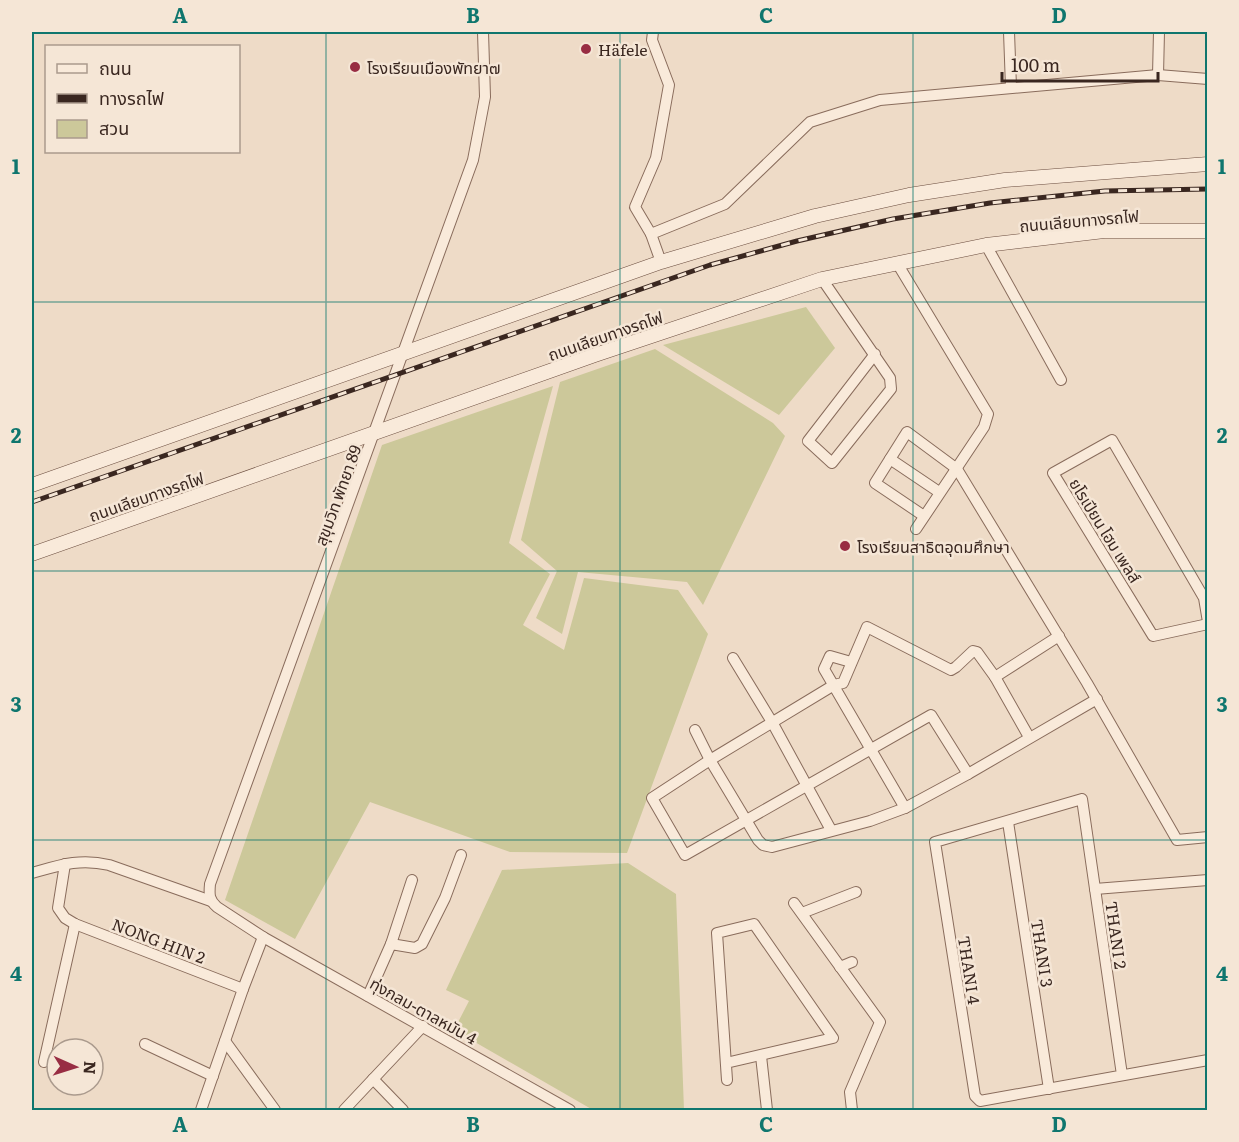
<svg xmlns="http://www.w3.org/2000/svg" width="1239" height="1142" font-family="Literata,'Noto Sans Thai',serif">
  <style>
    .green { fill: #ccc89a }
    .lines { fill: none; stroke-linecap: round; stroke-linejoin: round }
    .street-casing { stroke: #896c5c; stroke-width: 12 }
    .secondary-casing { stroke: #6b4d3f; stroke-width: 15 }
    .street { stroke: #f9eada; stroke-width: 10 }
    .secondary { stroke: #f9eada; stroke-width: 14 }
    .rail-casing { stroke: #3a2720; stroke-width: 5 }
    .rail { stroke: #f5e6d6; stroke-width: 3; stroke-dasharray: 9; stroke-linecap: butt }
    .grid { fill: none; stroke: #0f766e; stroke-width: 1.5; stroke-opacity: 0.55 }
    .poi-dot { fill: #982d43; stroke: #f5e6d6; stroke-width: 2 }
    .labels { text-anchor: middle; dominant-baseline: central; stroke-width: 5; stroke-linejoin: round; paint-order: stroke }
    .poi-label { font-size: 16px; fill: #3a2720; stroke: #f5e6d6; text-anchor: start }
    .street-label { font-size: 16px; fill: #3a2720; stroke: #f5e6d6 }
    .neatline { fill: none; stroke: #0f766e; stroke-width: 2 }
    .grid-label { font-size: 20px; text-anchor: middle; font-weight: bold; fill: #0f766e }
  </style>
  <rect width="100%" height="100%" fill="#eedbc7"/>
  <g class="green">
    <path d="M806,307L835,348L779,415L663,345Z"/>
    <path d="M655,349L773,423L785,436L703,605L687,582L578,572L562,634L536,618L557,571L521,540L560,382Z"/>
    <path d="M553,386L509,543L550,574L523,625L564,650L584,578L678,590L708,634L627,853L510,852L370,802L295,939L225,900L382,445Z"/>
    <path d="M628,863L676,894L684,1110H593L454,1030L469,1001L446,990L502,870Z"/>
  </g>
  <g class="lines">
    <g class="street-casing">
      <g id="street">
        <path d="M483,32L485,97L473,160L210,884C209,895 209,900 217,907L263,937L570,1110"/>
        <path d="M1009,32L1011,87"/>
        <path d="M1158,75L1159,32"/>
        <path d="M651,234L635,207L656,158L669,85L652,40L653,32"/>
        <path d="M986,245L1061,380"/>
        <path d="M661,262L651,234L725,204L810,122L880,100L1158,75L1208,79"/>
        <path d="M897,263L988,414L984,427L916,529"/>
        <path d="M822,279L890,378L891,389L832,463L808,441L875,354"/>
        <path d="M890,459L939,492"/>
        <path d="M924,516L875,483L907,432L957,469L1087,683L1177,840L1208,837"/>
        <path d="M1208,622L1204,598L1112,440L1053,473L1153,636L1208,624"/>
        <path d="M733,658L772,722L831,830"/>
        <path d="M851,662L830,656L824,669L905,808"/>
        <path d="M995,677L1059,636"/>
        <path d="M695,730L710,760L758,840L763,845L772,847L870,821L905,808L968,774L1097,699"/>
        <path d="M968,774L931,715L685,855L652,798L710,760L834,685L843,683L867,627L951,670L956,667L973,651L977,652L995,677L1029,737"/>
        <path d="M1008,822L1049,1089"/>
        <path d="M65,864L58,908L65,918L75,924L243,989"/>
        <path d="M32,873C60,865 80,858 109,865L211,901"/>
        <path d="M1095,889L1208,880"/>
        <path d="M794,903L880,1022L850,1092L852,1110"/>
        <path d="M802,913L856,892"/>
        <path d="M391,944L412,880"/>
        <path d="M840,967L852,962"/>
        <path d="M368,996L391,944L415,948L422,944L445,898L461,855"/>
        <path d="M225,1041L275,1110"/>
        <path d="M145,1044L213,1076"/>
        <path d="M761,1056L767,1110"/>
        <path d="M44,1062L75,924"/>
        <path d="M726,1063L833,1038L754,924L717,933L727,1080"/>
        <path d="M1122,1075L1082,799L935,842L975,1096L980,1101L1208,1060"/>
        <path d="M373,1079L403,1110"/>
        <path d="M201,1110L243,989L263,937"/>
        <path d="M344,1110L423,1026"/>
      </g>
    </g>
    <g class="secondary-casing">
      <g id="secondary">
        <path d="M32,485L661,262L815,216L909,195L1005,180L1208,164"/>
        <path d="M32,554L595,355L822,279L986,245L1104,231H1208"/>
      </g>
    </g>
    <use href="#street" class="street"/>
    <use href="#secondary" class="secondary"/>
    <g class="rail-casing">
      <path id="rail" d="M32,502L710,265L797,241L893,219L990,203L1105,191L1208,189"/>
    </g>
    <use href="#rail" class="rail"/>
  </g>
  <path class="grid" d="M326,32V1110M620,32V1110M913,32V1110M32,302H1208M32,571H1208M32,840H1208"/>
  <g class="poi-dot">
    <circle cx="586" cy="49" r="6"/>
    <circle cx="355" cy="67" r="6"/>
    <circle cx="845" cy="546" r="6"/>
  </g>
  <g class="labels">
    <g class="poi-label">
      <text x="598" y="49">Häfele</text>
      <text x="367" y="67">โรงเรียนเมืองพัทยา๗</text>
      <text x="857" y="546">โรงเรียนสาธิตอุดมศึกษา</text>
    </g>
    <g class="street-label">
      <text transform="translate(1079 220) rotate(-5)">ถนนเลียบทางรถไฟ</text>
      <text transform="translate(605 335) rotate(-19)">ถนนเลียบทางรถไฟ</text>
      <text transform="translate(337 495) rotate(-70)">สุขุมวิท พัทยา 89</text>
      <text transform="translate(146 496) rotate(-19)">ถนนเลียบทางรถไฟ</text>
      <text transform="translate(1106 530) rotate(58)">ยโรเปียน โฮม เพลส์</text>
      <text transform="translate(1117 935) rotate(82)">THANI 2</text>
      <text transform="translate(159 940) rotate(21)">NONG HIN 2</text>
      <text transform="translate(1043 953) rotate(81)">THANI 3</text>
      <text transform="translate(970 970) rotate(81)">THANI 4</text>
      <text transform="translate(424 1010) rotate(29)">ทุ่งกลม-ตาลหมัน 4</text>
    </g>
  </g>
  <rect width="1239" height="1142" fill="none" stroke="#f5e6d6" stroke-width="66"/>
  <rect x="45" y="45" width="195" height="108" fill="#f5e6d6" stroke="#aa9a8d" stroke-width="1.5"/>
  <rect x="57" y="64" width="30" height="9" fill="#f9eada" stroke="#aa9a8d" stroke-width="1.5"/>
  <text x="99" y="75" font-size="18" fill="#3a2720">ถนน</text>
  <rect x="57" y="94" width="30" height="9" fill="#3a2720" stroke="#aa9a8d" stroke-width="1.5"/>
  <text x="99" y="105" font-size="18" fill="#3a2720">ทางรถไฟ</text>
  <rect x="57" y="120" width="30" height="18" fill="#ccc89a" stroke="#aa9a8d" stroke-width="1.5"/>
  <text x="99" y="135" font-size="18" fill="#3a2720">สวน</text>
  <g transform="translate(75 1067) rotate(93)"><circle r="28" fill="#f5e6d6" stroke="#aa9a8d" stroke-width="1.5"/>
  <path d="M0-4.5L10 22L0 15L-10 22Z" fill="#982d43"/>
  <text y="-9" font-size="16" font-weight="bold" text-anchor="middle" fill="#3a2720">N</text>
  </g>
  <path d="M1002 72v9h156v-9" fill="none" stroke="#3a2720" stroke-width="3"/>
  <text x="1011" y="72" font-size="18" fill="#3a2720" stroke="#f5e6d6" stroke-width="4.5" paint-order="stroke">100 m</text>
  <rect x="33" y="33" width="1173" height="1076" class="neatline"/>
  <g class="grid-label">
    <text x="180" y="23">A</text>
    <text x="473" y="23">B</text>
    <text x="766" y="23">C</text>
    <text x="1059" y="23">D</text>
    <text x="16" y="174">1</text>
    <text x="1222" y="174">1</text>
    <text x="16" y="443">2</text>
    <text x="1222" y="443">2</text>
    <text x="16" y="712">3</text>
    <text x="1222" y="712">3</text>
    <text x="16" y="981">4</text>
    <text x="1222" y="981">4</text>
    <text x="180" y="1132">A</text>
    <text x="473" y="1132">B</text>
    <text x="766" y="1132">C</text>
    <text x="1059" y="1132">D</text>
  </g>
</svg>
